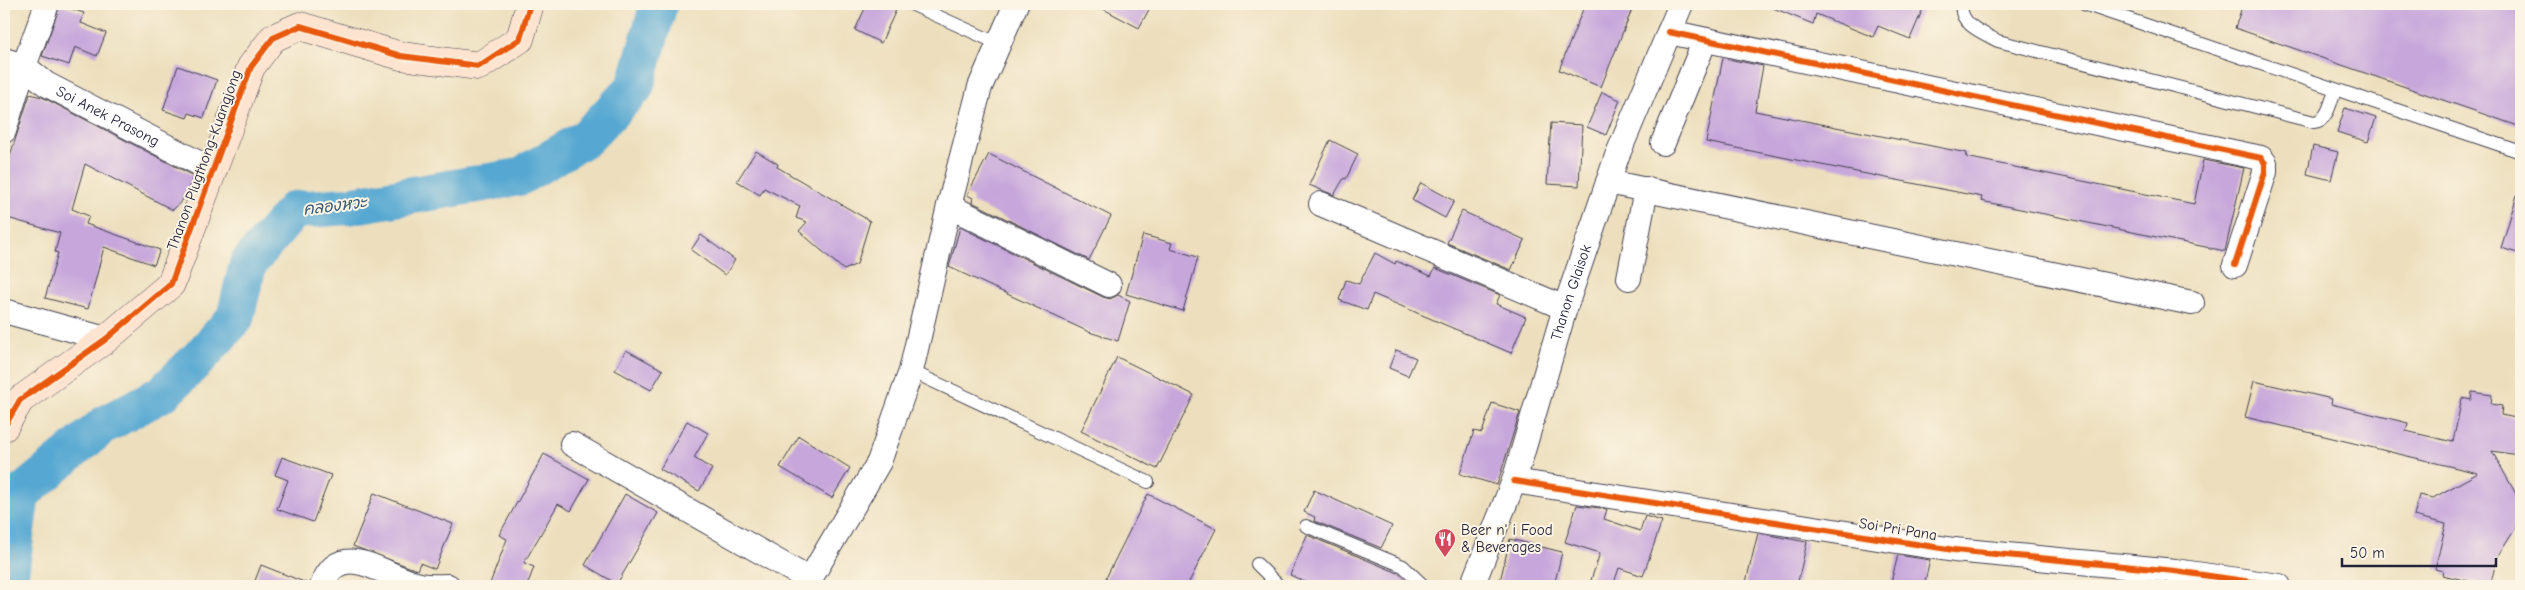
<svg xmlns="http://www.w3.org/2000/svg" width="2525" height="590" font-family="'Comic Neue','Playpen Sans Thai',sans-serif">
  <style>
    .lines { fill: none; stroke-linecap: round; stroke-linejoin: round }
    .river { stroke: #57a8d2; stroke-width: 38 }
    .building { fill: #c7a7db }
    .lane-casing { stroke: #403e4e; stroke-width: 14 }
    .street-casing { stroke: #403e4e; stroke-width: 26 }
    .secondary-casing { stroke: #403e4e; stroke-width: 29 }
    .lane { stroke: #fff; stroke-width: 12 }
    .street { stroke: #fff; stroke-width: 24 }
    .secondary { stroke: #fde4d0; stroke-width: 28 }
    .cycleway-casing { stroke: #fcf5e5; stroke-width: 9 }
    .cycleway { stroke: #e8590c; stroke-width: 6 }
    .labels { text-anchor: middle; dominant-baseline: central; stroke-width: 4; stroke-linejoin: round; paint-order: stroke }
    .street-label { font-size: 15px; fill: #22223b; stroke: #fcf5e5 }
    .poi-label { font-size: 15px; fill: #22223b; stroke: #fcf5e5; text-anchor: start }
    .water-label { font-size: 16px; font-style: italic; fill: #375877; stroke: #fcf5e5 }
  </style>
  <rect width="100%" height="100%" fill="#fcf5e5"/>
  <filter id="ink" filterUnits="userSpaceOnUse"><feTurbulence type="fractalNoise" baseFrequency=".02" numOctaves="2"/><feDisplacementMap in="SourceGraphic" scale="10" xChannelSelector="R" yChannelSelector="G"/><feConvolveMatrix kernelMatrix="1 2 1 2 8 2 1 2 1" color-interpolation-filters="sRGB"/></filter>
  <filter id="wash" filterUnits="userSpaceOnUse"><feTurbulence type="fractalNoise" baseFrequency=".0096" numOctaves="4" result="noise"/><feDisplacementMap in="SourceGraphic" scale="20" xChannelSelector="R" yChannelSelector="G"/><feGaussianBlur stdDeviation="1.12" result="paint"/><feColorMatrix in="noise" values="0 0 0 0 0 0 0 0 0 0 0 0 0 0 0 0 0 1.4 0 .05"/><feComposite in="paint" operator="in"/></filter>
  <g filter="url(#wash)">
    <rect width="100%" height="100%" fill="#eddfbd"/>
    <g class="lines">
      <path class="river" d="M4,586L10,574L21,494L104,425L163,393L198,359L235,318L248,264L294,210L348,206L519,177L586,138L635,87L659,4"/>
    </g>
    <g id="blocks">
      <g class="building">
        <path d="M867,4H884L896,10L881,43L855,30Z"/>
        <path d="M1094,4H1152L1139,28Z"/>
        <path d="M1585,4H1619L1632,9L1601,87L1559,70Z"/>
        <path d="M1763,4H1925L1910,39L1878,26L1873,37L1816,14L1813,24Z"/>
        <path d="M2243,4H2521V127L2235,28Z"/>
        <path d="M60,5L84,13L81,23L106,33L97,56L75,47L69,65L42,56Z"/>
        <path d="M1723,58L1763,66L1755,111L1967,153L1966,157L2194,204L2203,160L2244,168L2225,251L1981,201L1982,197L1706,142Z"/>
        <path d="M178,66L217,80L204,118L189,113L187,118L163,110Z"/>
        <path d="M1602,92L1620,100L1606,135L1587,127Z"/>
        <path d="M30,94L42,97L194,176L187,195L173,210L85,164L72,209L89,216L86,224L160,250L154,265L104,247L88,309L45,298L58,253L55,252L60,233L4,217V174Z"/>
        <path d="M2345,108L2376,118L2368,142L2337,132Z"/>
        <path d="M1551,123L1582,125L1579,186L1547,184Z"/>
        <path d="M1330,140L1358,154L1346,179L1344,178L1334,195L1309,185Z"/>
        <path d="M2313,146L2338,152L2331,180L2307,174Z"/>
        <path d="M756,151L778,164L777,167L870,221L857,264L844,270L799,231L807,222L796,218L800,206L764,188L760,195L737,181Z"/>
        <path d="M989,154L1111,216L1089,260L972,202L973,198L967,195Z"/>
        <path d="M1421,183L1454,201L1445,218L1412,200Z"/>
        <path d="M2517,195L2521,196V254L2501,248Z"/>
        <path d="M1462,211L1525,240L1511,270L1447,243Z"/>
        <path d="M960,227L1103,297L1110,299L1118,295L1130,301L1118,341L1089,332L949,267Z"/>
        <path d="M701,235L735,260L725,275L691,250Z"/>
        <path d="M1143,235L1172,243L1170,249L1198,257L1183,311L1126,294Z"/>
        <path d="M1375,253L1395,264L1396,261L1431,276L1435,268L1500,295L1496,304L1526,317L1511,353L1373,294L1367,310L1339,300L1346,280L1359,284Z"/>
        <path d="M626,350L663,370L651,390L615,370Z"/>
        <path d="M1396,350L1416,358L1408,376L1389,368Z"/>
        <path d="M1117,357L1194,395L1157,469L1081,431Z"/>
        <path d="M2254,381L2332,399L2331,404L2408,423L2406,431L2453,442L2462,398L2471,400L2472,392L2492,395L2491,404L2502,406L2501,415L2521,419L2518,455L2492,451L2521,503V519L2497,558L2490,586L2442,575L2443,571L2435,569L2446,524L2414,516L2419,495L2433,498L2478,473L2245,417Z"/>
        <path d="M1492,403L1520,412L1497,485L1460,474L1474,431L1482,433Z"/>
        <path d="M687,421L708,433L694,458L712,469L699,491L660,469Z"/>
        <path d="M799,436L850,468L832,498L780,467Z"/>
        <path d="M544,454L589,479L571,511L558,504L524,563L534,567L527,586H489L507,539L499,535Z"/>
        <path d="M282,457L331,475L313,522L277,509L288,480L275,475Z"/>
        <path d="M1314,490L1392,526L1381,548L1314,521L1315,517L1304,512Z"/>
        <path d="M374,493L453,524L435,569L420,563L417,570L353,546Z"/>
        <path d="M625,494L658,513L617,584L585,565Z"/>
        <path d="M1148,494L1216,529L1187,586H1102Z"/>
        <path d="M1577,505L1607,509L1604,519L1640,531L1645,516L1662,521L1643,576L1619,568L1613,586H1589L1600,553L1565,542Z"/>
        <path d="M1758,533L1807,542L1797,586H1745Z"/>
        <path d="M1307,535L1398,573L1412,586H1314L1290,575Z"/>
        <path d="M1510,539L1562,552L1554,586H1520L1500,581Z"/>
        <path d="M1898,555L1930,560L1924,586H1890Z"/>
        <path d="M261,565L309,584L308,586H253Z"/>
      </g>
    </g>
  </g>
  <g filter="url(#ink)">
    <use href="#blocks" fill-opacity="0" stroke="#403e4e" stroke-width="1"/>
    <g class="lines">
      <g class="lane-casing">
        <g id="lane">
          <path d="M911,4L999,44"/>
          <path d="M1962,4C1958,24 1983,33 1998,41L2314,122C2328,121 2331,101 2335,90"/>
          <path d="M2084,4L2521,152"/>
          <path d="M911,371L1148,482"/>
          <path d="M1306,526L1403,566L1424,586"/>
          <path d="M1257,564L1279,586"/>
        </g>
      </g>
      <g class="street-casing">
        <g id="street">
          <path d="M1669,32L2261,158L2265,163V172L2235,265"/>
          <path id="s1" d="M4,60L24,66L46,84L214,171"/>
          <path d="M4,131L24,66L47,4"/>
          <path d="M1663,143L1705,40"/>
          <path d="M1608,182L2192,303"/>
          <path d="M1321,204L1565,308"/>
          <path d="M949,206L1109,285"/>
          <path d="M1629,278L1646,189"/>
          <path d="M4,311L106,339"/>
          <path d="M572,444L810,580"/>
          <path d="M1514,481L1954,550L2175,571L2279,586"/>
          <path d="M322,586C340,535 386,578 420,585C429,587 439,586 448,586"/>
          <path d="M806,586L879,462L911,371L949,206L980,87L1016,4"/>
          <path id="s2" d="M1472,586L1514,481L1565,308L1617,156L1681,4"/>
        </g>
      </g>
      <g class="secondary-casing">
        <path id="secondary" d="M4,427L20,400L106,339L171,284L251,67L273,38L300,26L401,56L479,66L520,39L530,4"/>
      </g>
      <use href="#lane" class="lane"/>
      <use href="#street" class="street"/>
      <use href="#secondary" class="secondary"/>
      <g class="cycleway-casing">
        <g id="cycleway">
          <path d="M1669,32L2261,158L2265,163V172L2235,265"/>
          <path d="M4,427L20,400L106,339L171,284L251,67L273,38L300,26L401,56L479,66L520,39L530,4"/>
          <path d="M1514,481L1954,550L2175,571L2279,586"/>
        </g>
      </g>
      <use href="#cycleway" class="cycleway"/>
    </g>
  </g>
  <defs>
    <g id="restaurant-pin" transform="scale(1.125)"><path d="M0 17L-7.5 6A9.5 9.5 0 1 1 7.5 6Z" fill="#d1495b" stroke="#fcf5e5"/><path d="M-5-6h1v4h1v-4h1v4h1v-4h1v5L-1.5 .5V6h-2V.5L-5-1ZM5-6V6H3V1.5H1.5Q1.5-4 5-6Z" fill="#fff"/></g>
  </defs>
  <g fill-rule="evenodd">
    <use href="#restaurant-pin" x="1445" y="539"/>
  </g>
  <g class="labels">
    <g class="street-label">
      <text stroke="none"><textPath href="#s1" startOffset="119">Soi Anek Prasong</textPath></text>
      <text transform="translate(204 160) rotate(-70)">Thanon Plugthong-Kuangjong</text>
      <text stroke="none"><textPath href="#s2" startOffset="310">Thanon Glaisok</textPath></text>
      <text transform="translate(1898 529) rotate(9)">Soi Pri Pana</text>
    </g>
    <g class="poi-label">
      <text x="1461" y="530">Beer n' i Food<tspan x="1461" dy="17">&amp; Beverages</tspan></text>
    </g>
    <g class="water-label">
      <text transform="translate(335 206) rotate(-7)">คลองหวะ</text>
    </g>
  </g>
  <rect width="2525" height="590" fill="none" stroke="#fcf5e5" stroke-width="20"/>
  <path d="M2342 558v8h154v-8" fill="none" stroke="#22223b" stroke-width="2.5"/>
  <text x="2350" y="558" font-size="15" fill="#22223b" stroke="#fcf5e5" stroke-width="4" paint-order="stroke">50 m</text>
</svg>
